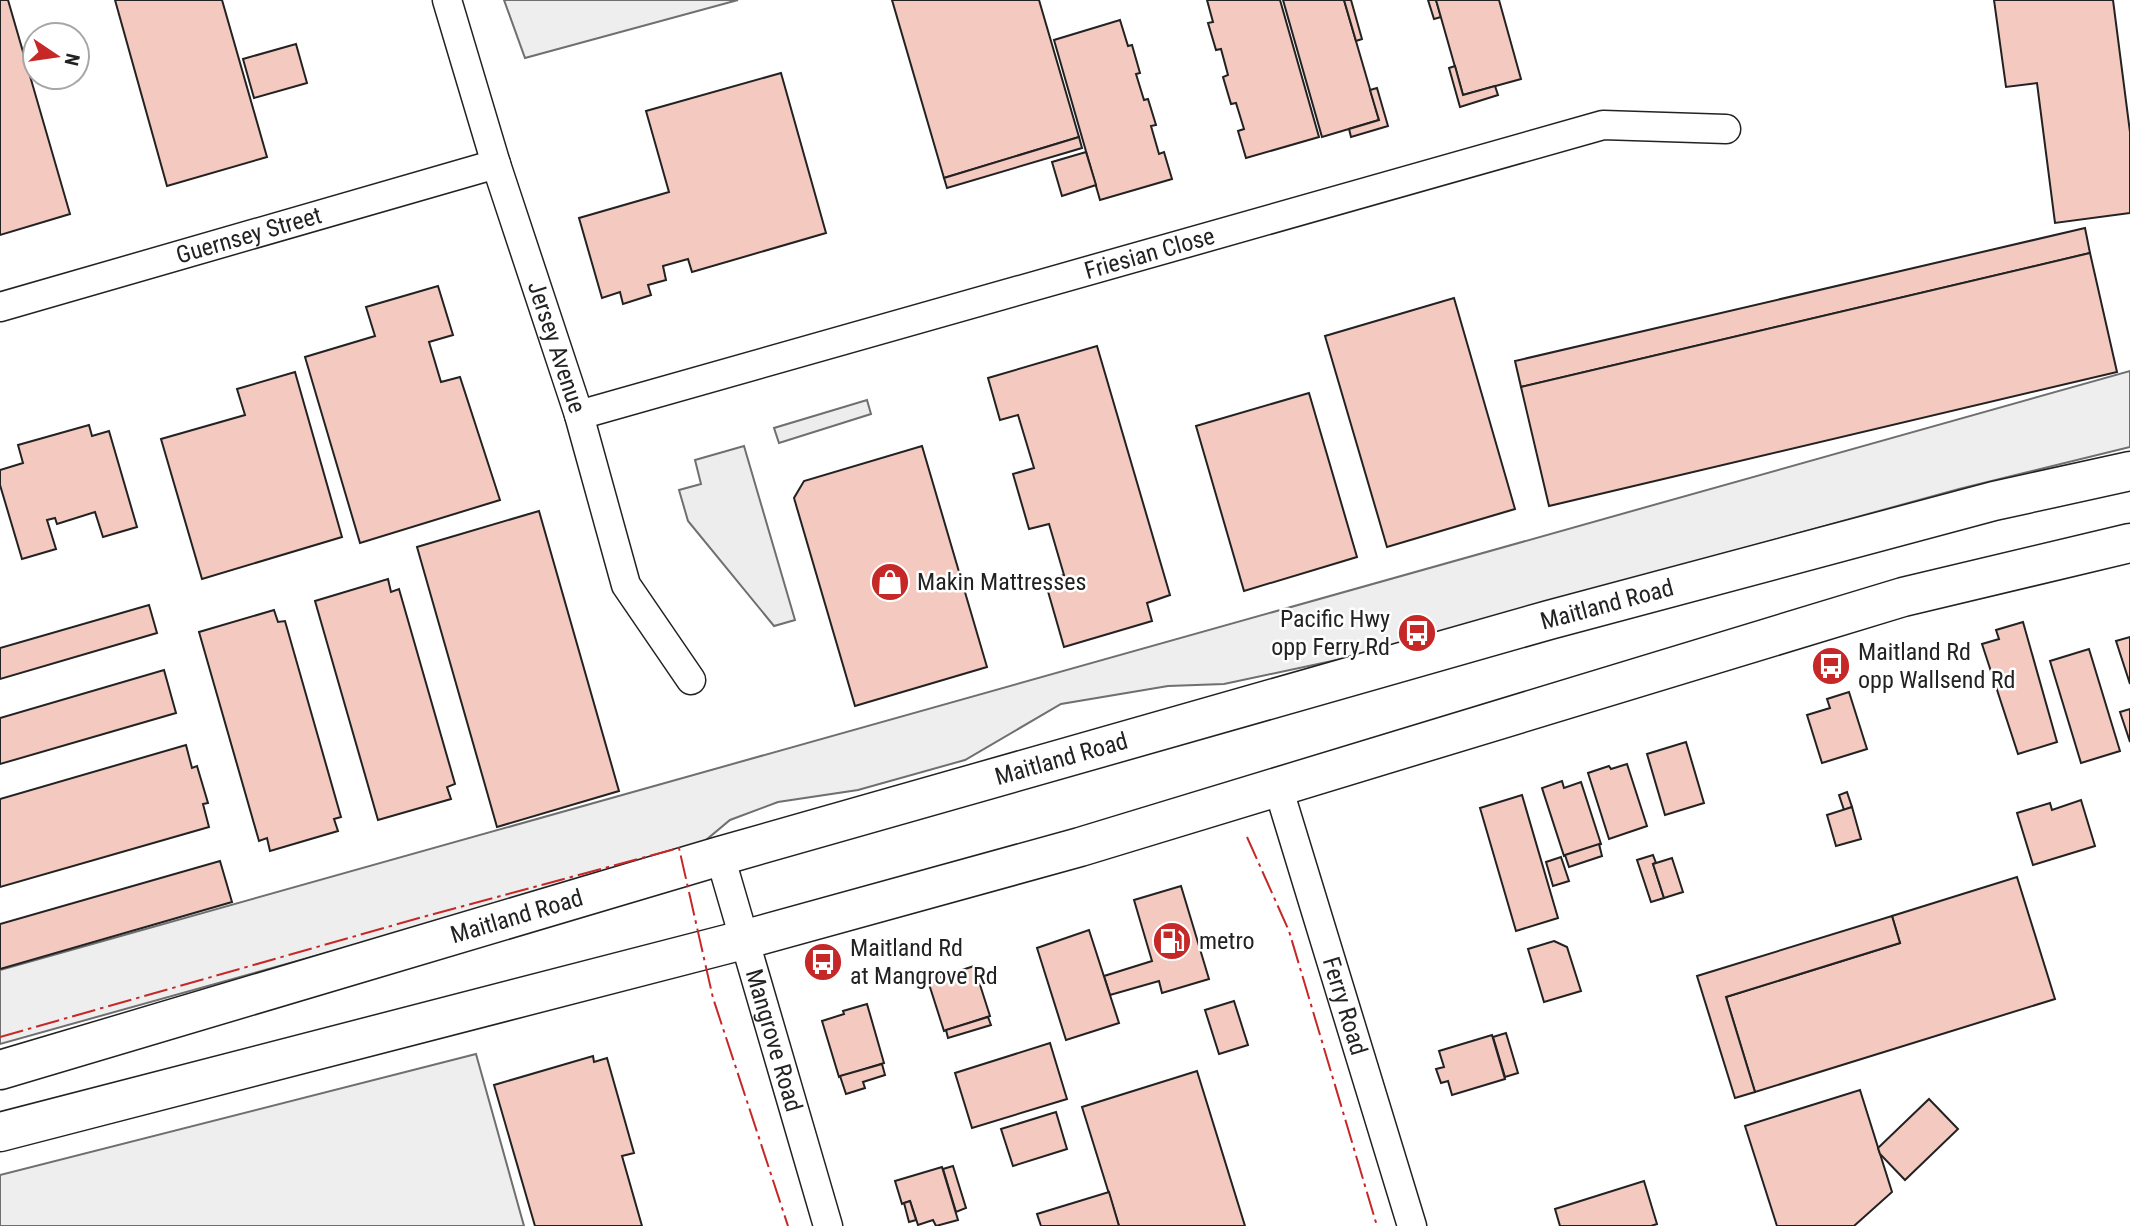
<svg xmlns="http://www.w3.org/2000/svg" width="2130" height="1226" font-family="'Roboto Condensed',sans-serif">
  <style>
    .green { fill: #eee; stroke: #6f6f6f; stroke-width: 2 }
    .parking { fill: #ededed; stroke: #6f6f6f; stroke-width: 2 }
    .building { fill: #f3c9c0; stroke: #222; stroke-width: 2 }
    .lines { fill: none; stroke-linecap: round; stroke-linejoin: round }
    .street-casing { stroke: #222; stroke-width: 31 }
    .highway-casing { stroke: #222; stroke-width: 41 }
    .street { stroke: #fff; stroke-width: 28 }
    .highway { stroke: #fff; stroke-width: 38 }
    .power { stroke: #c62828; stroke-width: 2; stroke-dasharray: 24 5 3.5 5; stroke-linecap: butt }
    .labels { text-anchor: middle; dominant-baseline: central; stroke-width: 5; stroke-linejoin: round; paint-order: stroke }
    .street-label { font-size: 24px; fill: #222; stroke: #fff }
    .poi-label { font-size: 24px; fill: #222; stroke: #fff; text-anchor: start }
  </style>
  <rect width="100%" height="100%" fill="#fff"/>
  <g class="green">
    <path d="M504,0H738L525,58Z"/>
    <path d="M2130,371V447L1959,489L1588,591L1402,646L1224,684L1168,686L1061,704L965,760L858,790L778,802L730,820L694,850L0,1044V970Z"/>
    <path d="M476,1054L524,1226H0V1175Z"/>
  </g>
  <g class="parking">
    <path d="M867,400L871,414L779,443L774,428Z"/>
    <path d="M744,446L795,620L774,626L688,521L679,490L701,484L695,460Z"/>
  </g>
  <g class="building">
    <path d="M0,0H8L70,214L0,235Z"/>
    <path d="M115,0H222L267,157L167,186Z"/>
    <path d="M892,0H1039L1079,137L944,178Z"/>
    <path d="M1207,0H1280L1319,137L1246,158L1238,131L1244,129L1236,103L1231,104L1223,77L1228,75L1221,49L1216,50L1208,23L1213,22Z"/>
    <path d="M1283,0H1344L1379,120L1322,137Z"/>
    <path d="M1344,0H1351L1362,39L1356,41Z"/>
    <path d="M1428,0H1436L1441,17L1434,19Z"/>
    <path d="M1436,0H1499L1521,79L1463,95Z"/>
    <path d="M1994,0H2113L2130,132V213L2055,223L2037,83L2006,87Z"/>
    <path d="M1120,20L1128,46L1132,45L1140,73L1136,74L1144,100L1148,99L1156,125L1151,126L1159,154L1164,152L1172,179L1100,200L1054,40Z"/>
    <path d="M296,44L307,83L254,98L243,59Z"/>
    <path d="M1455,66L1463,95L1495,86L1498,95L1460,107L1449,68Z"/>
    <path d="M781,73L826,233L692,272L688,259L663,266L666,280L648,285L651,295L623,304L620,292L602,298L579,218L669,192L646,111Z"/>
    <path d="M1377,88L1388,126L1351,137L1349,129L1379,120L1370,90Z"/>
    <path d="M1079,137L1082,148L947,188L944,178Z"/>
    <path d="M1086,152L1096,185L1062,196L1052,162Z"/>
    <path d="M2085,228L2090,253L1521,387L1515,361Z"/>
    <path d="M2090,253L2117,372L1549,506L1521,387Z"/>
    <path d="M438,286L453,335L429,342L441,382L460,377L500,500L360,543L305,357L375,336L366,307Z"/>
    <path d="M1454,298L1515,509L1387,547L1325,336Z"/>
    <path d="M1097,346L1170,595L1147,603L1152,621L1064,647L1045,581L1064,575L1049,524L1029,529L1013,474L1034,468L1018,415L1000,420L988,378Z"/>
    <path d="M295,372L342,537L202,579L161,439L245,415L237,389Z"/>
    <path d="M1309,393L1357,557L1244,591L1196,426Z"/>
    <path d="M89,425L92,436L109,431L137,527L103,537L95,512L57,524L55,518L47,520L56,549L22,559L0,485V470L23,463L18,445Z"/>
    <path d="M922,446L987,667L855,706L794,498L804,481Z"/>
    <path d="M539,511L619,791L497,827L417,547Z"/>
    <path d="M388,579L391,592L399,589L455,784L447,787L451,799L378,820L315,601Z"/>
    <path d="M149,605L157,633L0,679V648Z"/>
    <path d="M274,610L278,622L285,621L341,817L334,819L338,831L270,851L267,838L259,841L199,632Z"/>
    <path d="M2023,622L2057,742L2018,754L1982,644L1999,639L1996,630Z"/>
    <path d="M2130,637V684L2116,641Z"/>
    <path d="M2089,649L2120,751L2081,763L2050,661Z"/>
    <path d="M164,670L176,713L0,764V718Z"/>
    <path d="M1849,692L1867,749L1822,763L1807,715L1830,708L1827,699Z"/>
    <path d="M2130,709V742L2120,712Z"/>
    <path d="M1686,742L1704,803L1665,815L1647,754Z"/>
    <path d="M186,745L192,768L197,766L208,803L203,804L209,827L0,887V799Z"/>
    <path d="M1627,764L1647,826L1609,839L1588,773L1609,766L1611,769Z"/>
    <path d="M1562,781L1564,788L1581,782L1601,844L1564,856L1542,788Z"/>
    <path d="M1847,792L1852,807L1844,810L1839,795Z"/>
    <path d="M1522,795L1558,918L1516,931L1480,808Z"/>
    <path d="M2081,800L2095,846L2033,865L2017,813L2050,803L2052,810Z"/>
    <path d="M1852,807L1861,839L1836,846L1827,815Z"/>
    <path d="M1599,844L1602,856L1569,867L1565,855Z"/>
    <path d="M1653,855L1656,863L1653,864L1664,898L1651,902L1637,860Z"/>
    <path d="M1561,857L1569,881L1553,886L1546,862Z"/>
    <path d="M1672,858L1683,892L1664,898L1653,864Z"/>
    <path d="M220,861L232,902L0,969V924Z"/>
    <path d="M2017,877L2055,999L1755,1092L1726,997L1900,943L1892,916Z"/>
    <path d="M1181,886L1209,979L1162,993L1159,981L1110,995L1104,976L1152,961L1134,900Z"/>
    <path d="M1892,916L1900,943L1726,997L1755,1092L1735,1098L1697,976Z"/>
    <path d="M1089,930L1119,1023L1066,1040L1037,948Z"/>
    <path d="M1554,941L1567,947L1581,991L1544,1002L1528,949Z"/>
    <path d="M974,966L990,1016L944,1031L928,981Z"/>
    <path d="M1234,1001L1248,1045L1219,1054L1205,1010Z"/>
    <path d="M867,1004L884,1063L839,1077L822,1021L844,1014L843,1011Z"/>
    <path d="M988,1017L991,1025L948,1038L946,1030Z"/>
    <path d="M1506,1033L1518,1073L1505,1077L1493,1037Z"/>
    <path d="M1492,1035L1505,1079L1452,1095L1448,1081L1441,1083L1436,1069L1444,1067L1439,1051Z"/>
    <path d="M1050,1043L1067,1099L972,1128L955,1073Z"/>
    <path d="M593,1056L594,1062L607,1058L634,1153L622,1156L642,1226H535L494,1085Z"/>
    <path d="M882,1064L885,1075L863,1082L865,1088L846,1094L840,1076Z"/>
    <path d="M1197,1071L1245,1226H1119L1082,1107Z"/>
    <path d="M1860,1090L1892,1192L1854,1226H1777L1745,1126Z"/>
    <path d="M1929,1099L1958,1129L1905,1180L1880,1154L1878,1148Z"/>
    <path d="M1056,1112L1067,1149L1013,1166L1001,1129Z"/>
    <path d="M953,1166L966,1208L956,1212L943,1169Z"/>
    <path d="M942,1167L958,1220L936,1226L933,1220L918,1225L910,1201L902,1204L895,1181Z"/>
    <path d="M1644,1181L1657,1224L1651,1226H1560L1555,1209Z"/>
    <path d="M1109,1192L1119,1226H1041L1037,1214Z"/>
    <path d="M910,1201L916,1220L909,1222L904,1203Z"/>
  </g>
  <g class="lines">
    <g class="street-casing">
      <g id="street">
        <path id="s1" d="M447,0L496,164L579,415L626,585L691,680"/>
        <path id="s2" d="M0,307L496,164"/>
        <path id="s3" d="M579,415L1603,125L1726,129"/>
        <path id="s4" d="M1278,787L1412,1226"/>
        <path id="s5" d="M720,856L828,1226"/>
      </g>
    </g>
    <g class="highway-casing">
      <g id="highway">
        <path id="s6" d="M0,1070L720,856L1549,620L1994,501L2130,471"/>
        <path d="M0,1132L743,940L1080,847L1903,597L2130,543"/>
      </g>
    </g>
    <use href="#street" class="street"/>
    <use href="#highway" class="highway"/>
    <g class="power">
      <path d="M1247,837L1289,931L1377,1226"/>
      <path d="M0,1037L419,918L679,848L713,998L788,1226"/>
    </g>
  </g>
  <defs>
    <g id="shop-disc" transform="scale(2.0125)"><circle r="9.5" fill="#c62828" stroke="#fff"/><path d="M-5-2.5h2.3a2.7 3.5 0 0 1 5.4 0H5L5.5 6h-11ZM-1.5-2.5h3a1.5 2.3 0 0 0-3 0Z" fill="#fff"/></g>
    <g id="bus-disc" transform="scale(2.0125)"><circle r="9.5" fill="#c62828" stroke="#fff"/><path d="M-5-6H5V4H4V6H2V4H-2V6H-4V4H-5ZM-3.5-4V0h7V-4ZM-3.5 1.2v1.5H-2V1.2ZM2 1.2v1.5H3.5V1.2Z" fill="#fff"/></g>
    <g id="fuel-disc" transform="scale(2.0125)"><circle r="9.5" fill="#c62828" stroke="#fff"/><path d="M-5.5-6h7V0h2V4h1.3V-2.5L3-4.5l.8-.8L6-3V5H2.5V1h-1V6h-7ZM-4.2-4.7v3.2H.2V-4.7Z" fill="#fff"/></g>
  </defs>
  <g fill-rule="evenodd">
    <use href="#shop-disc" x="890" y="582"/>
    <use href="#bus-disc" x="1417" y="633"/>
    <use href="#bus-disc" x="1831" y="666"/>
    <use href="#fuel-disc" x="1172" y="941"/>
    <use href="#bus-disc" x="823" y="962"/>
  </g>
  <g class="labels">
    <g class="street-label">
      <text stroke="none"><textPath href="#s2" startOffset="259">Guernsey Street</textPath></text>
      <text stroke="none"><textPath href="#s3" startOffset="593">Friesian Close</textPath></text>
      <text stroke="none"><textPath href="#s1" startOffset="364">Jersey Avenue</textPath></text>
      <text stroke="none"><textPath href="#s6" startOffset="1673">Maitland Road</textPath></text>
      <text stroke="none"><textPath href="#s6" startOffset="1106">Maitland Road</textPath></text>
      <text stroke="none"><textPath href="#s6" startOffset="539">Maitland Road</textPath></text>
      <text stroke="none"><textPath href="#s4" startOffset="229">Ferry Road</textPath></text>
      <text stroke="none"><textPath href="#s5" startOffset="192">Mangrove Road</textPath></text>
    </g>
    <g class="poi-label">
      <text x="917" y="582">Makin Mattresses</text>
      <text x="1390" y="619" text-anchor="end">Pacific Hwy<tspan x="1390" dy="28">opp Ferry Rd</tspan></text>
      <text x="1858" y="652">Maitland Rd<tspan x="1858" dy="28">opp Wallsend Rd</tspan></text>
      <text x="1199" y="941">metro</text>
      <text x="850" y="948">Maitland Rd<tspan x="850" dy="28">at Mangrove Rd</tspan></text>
    </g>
  </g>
  <g transform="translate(56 56) rotate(103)"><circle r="33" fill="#ffffff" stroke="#a7a7a7" stroke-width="2"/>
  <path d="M0-5L12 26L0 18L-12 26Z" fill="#c62828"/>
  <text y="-10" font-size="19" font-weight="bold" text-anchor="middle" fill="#222222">N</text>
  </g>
</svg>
